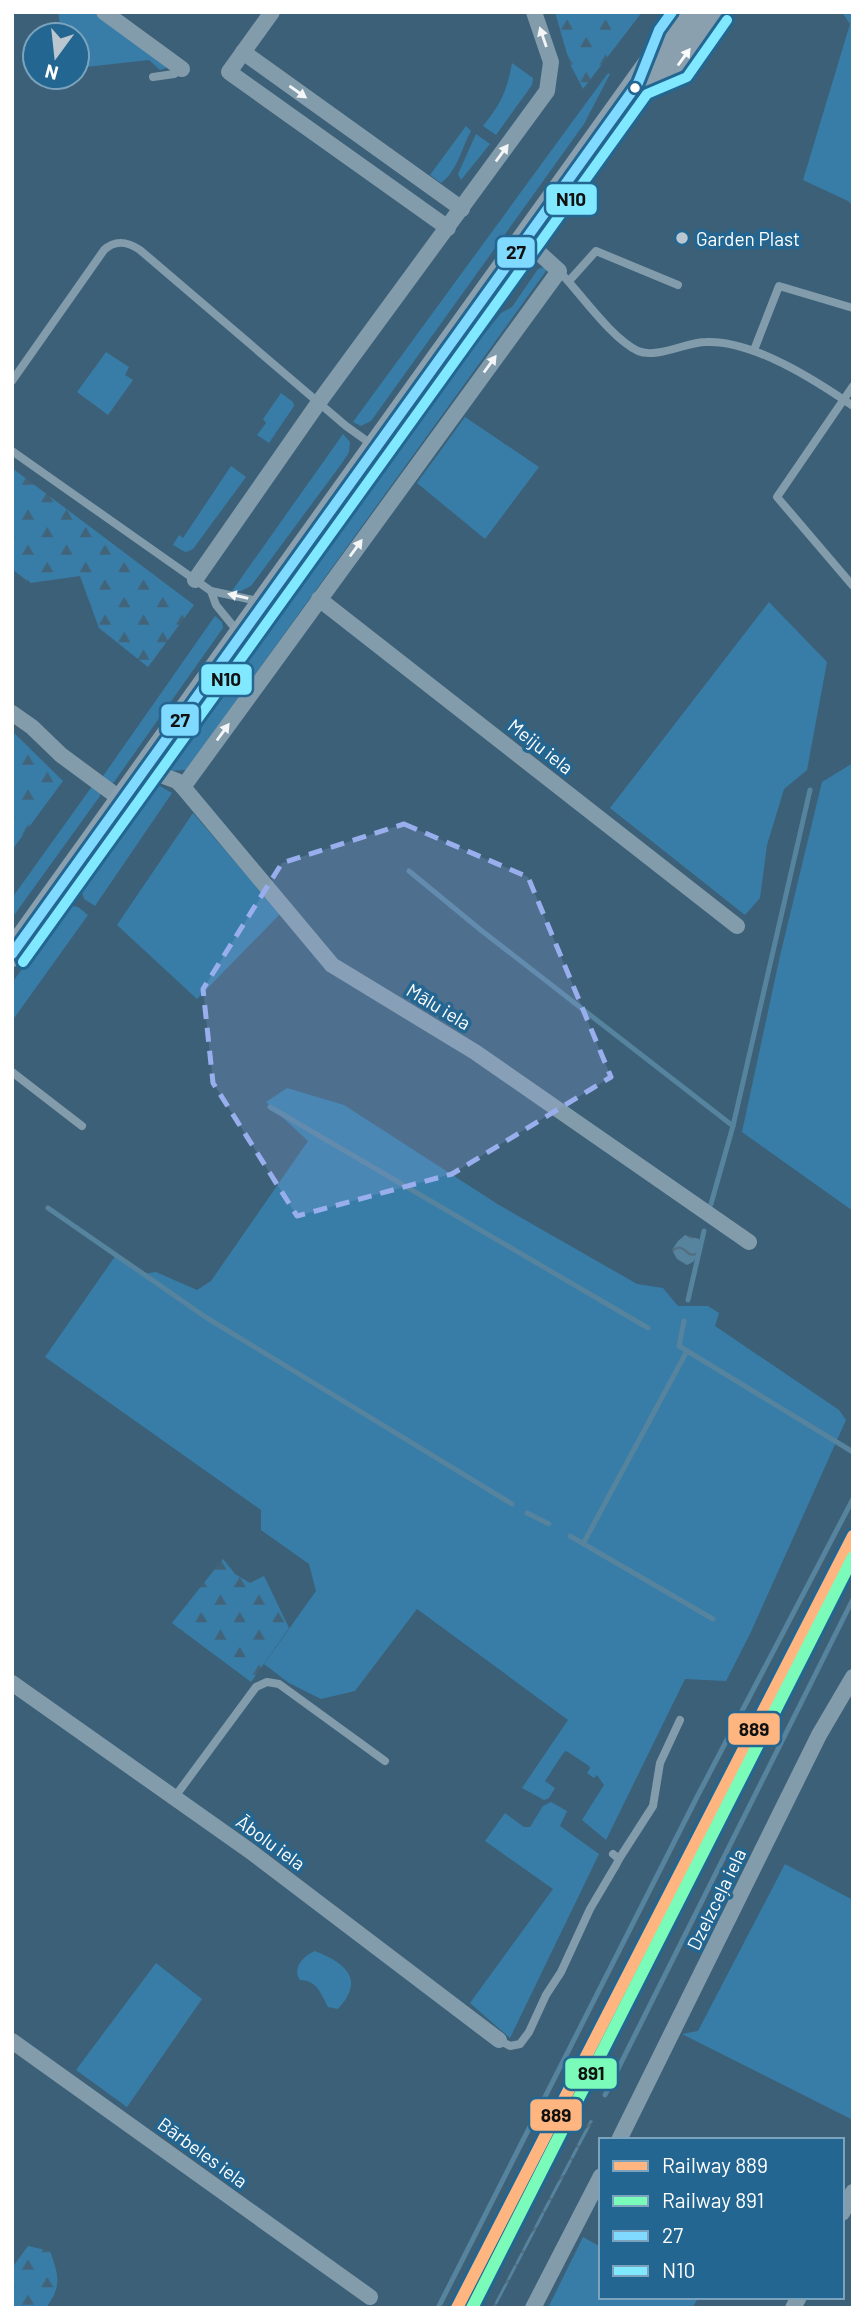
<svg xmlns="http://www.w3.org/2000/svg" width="865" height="2320" font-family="Barlow,sans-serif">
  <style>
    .green { fill: #387da7 }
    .forest { fill: url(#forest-firs) }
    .water { fill: url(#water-waves) }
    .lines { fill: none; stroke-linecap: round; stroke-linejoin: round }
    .stream { stroke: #56839e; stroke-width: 5 }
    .service { stroke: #839cab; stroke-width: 8 }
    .minor { stroke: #839cab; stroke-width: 16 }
    .trunk { stroke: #8aa0af; stroke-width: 26 }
    .bus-1-casing { stroke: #236691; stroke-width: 16 }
    .bus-2-casing { stroke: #236691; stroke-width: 16 }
    .bus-1 { stroke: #80d9ff; stroke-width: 10 }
    .bus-2 { stroke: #80e8ff; stroke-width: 10 }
    .rail-1-casing { stroke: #236691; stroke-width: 18 }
    .rail-2-casing { stroke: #236691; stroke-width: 18 }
    .rail-1 { stroke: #ffb580; stroke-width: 12 }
    .rail-2 { stroke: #7afbb9; stroke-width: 12 }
    .oneway { fill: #f3f5f7 }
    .oneway2 { fill: #f9fafb }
    .marked { fill: #99afed; fill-opacity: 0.2; stroke: #99afed; stroke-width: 5; stroke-dasharray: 14 9; stroke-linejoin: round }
    .bus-dot { fill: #fff; stroke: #236691; stroke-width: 2.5 }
    .poi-dot { fill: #bbc7d0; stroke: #236691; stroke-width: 2.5 }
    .labels { text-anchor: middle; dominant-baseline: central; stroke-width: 7; stroke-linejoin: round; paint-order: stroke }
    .poi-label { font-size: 19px; fill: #fff; stroke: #236691; text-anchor: start }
    .street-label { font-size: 19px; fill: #fff; stroke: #236691 }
    .line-badge { stroke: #236691; stroke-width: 2.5 }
    .pale-badge-label { font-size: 19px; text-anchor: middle; font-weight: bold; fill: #111 }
  </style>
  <defs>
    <pattern id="forest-firs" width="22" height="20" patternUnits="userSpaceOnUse" patternTransform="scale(1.75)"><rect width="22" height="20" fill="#387da7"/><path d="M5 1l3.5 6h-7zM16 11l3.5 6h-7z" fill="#42647a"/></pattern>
    <pattern id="water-waves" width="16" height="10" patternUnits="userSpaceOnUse" patternTransform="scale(1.75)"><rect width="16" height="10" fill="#56839e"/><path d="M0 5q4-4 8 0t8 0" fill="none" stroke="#526a79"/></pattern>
  </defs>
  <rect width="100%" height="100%" fill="#3c6078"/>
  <g class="green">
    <path d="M58,12H93L167,64L166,68L160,70L149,60L77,68V35H62Z"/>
    <path d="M842,12H853V206L848,201L803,180L850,24Z"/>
    <path d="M512,63L533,78L532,85L496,135L483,126C501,104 507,91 512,63Z"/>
    <path d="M608,73L610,74L584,124L371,421L361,426L353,422Z"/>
    <path d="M466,126L471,131C461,149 458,170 441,183L430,175Z"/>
    <path d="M476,134L490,144L461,180L458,174Z"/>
    <path d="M545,267L546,271L186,770L164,771L442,388L501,313L512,307L538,269Z"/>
    <path d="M106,352L129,367L125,375L133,380L108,415L77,392Z"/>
    <path d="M281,393L293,402L294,406L269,443L257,435L266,423L263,419Z"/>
    <path d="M465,417L539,467L485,539L417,483Z"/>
    <path d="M343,434L350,442L349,452L342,463L251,586L241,591H232Z"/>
    <path d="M231,466L246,477L193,549L189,551L185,552L173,545L179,535L183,538Z"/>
    <path d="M769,602L827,662L807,770L784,789L767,845L760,898L745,915L610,808Z"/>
    <path d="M215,616L222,622L223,628L114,782L110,785L101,779Z"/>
    <path d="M853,763V1211L742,1132L780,956L822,782Z"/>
    <path d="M93,785L100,792V796L12,918V898Z"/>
    <path d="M154,786H160L172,793L95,906L84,899L81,889L87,878Z"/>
    <path d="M193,813L280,914L197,999L117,925Z"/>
    <path d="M72,906L78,907L88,915L12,1021V983L64,910Z"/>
    <path d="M287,1088L344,1105L499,1205L637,1284L663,1288L678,1306H708L719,1313L715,1326L839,1410L846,1420L750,1634L726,1681L685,1679L606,1840L582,1820L604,1785L597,1775L594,1778L587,1773L590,1768L589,1766L568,1752L565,1751L562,1755L545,1781L555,1788L549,1798L544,1800L522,1788L568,1720L417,1609L355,1691L321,1699L289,1683L264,1664L316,1591L309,1564L261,1530V1510L45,1357L116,1255L143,1274L156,1272L197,1290L211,1281L308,1141L266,1102Z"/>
    <path d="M551,1802L567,1811L560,1826L599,1854L510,2038L470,2003L553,1889L485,1841L505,1813L524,1827H530L543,1806Z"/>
    <path d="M785,1864L853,1900V2120L682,2034L698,2031Z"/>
    <path d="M315,1951C345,1963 366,1979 338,2009L328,2007C321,1994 317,1980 300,1980C292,1968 303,1956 315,1951Z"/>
    <path d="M156,1963L202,1999L127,2107L76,2070Z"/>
    <path d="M583,2237L601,2247V2297H693L697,2300L692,2308H548Z"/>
  </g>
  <g class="forest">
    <path d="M555,12H642L583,89L570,64Z"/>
    <path d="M12,468L194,605L148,667L99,628L80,576L30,583L12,569Z"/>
    <path d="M12,731L63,781L12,850Z"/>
    <path d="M223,1559L235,1574L250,1583L264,1576L289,1628L251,1682L172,1623Z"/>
    <path d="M28,2246L50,2251C59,2277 62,2285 46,2308H12V2268Z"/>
  </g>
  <g class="water">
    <path d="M685,1235L699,1239L703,1247L693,1262L687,1265L677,1259L672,1250L678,1241Z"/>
    <path d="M590,2120L593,2121L495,2308H492Z"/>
  </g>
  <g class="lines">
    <g class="stream">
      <path d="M409,871L482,931L733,1126"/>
      <path d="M270,1107L648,1328"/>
      <path d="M711,1204L733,1126L810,790"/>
      <path d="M48,1208L207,1318L512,1504"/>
      <path d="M688,1300L704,1231"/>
      <path d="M684,1321L679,1346L853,1452"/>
      <path d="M527,1513L549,1524"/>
      <path d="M570,1536L713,1619"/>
      <path d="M583,1544L687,1351"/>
      <path d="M605,2095L853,1599"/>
      <path d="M438,2308L697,1797L853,1499"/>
    </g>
    <g class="service">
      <path d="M153,77L174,74L182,69"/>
      <path d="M559,271C581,294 611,338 638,351C656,359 687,342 706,342C753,340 815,380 853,406"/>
      <path d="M569,281L596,251L678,285"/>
      <path d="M754,350L779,286L853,308"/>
      <path d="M12,381L104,250C116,239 128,242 140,250L346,426L374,446"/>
      <path d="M853,386L777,497L853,586"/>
      <path d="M12,451L211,591L258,601"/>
      <path d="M211,591L216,605L238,632"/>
      <path d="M12,1072L82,1126"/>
      <path d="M174,1798L256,1687L267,1682L279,1684L385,1761"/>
      <path d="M619,1859L653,1806L660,1763L680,1720"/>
      <path d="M499,2040L510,2046L520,2044L529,2032L546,1995L561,1972L590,1909L616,1865L619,1859L613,1854"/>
    </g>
    <g class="minor">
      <path d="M104,12L182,69"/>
      <path d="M272,12L229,72L448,228"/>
      <path d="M243,52L462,209"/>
      <path d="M195,580L319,402L547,91L551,62L534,12"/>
      <path d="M319,599L737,926"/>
      <path d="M12,713L32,727L61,755L122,800"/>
      <path d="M145,769L177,781L183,787L332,965L475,1052L749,1242"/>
      <path d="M183,787L559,271L525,240"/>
      <path d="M12,1683L250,1851L499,2040"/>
      <path d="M12,2041L370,2297"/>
      <path d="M619,2140L819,1735L853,1677"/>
      <path d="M842,2213L853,2192"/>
      <path d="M533,2308L601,2176"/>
      <path d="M793,2308L799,2297"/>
    </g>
    <g class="trunk">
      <path d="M638,83L677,67L716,12"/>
      <path d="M12,954L688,12"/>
    </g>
    <g class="bus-1-casing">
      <path id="bus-1" d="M12,954L638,83L659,30L672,12"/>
    </g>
    <g class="bus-2-casing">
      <path id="bus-2" d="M23,962L647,94L687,77L727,20"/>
    </g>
    <use href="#bus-1" class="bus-1"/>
    <use href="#bus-2" class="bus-2"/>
    <g class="rail-1-casing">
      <path id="rail-1" d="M457,2308L853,1536"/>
    </g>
    <g class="rail-2-casing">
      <path id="rail-2" d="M472,2308L853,1557"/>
    </g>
    <use href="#rail-1" class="rail-1"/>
    <use href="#rail-2" class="rail-2"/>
  </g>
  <defs><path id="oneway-solid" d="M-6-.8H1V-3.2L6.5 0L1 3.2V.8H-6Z" transform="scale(1.75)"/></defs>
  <g class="oneway">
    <use href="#oneway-solid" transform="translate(543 37) rotate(-109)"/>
    <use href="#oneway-solid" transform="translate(298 92) rotate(35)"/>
    <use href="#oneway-solid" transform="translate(502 153) rotate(-54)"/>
    <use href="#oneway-solid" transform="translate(490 364) rotate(-54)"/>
    <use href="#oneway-solid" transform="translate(356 548) rotate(-54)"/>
    <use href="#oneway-solid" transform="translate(238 596) rotate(-167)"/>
    <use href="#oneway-solid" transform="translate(223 732) rotate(-54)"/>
  </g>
  <use class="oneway2" href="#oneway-solid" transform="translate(684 57) rotate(-54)"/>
  <path class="marked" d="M404,824L528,877L611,1077L452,1174L297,1216L213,1083L203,989L282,863Z"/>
  <circle class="bus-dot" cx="635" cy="88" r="6"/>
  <circle class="poi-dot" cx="682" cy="238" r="7"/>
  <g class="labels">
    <g class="poi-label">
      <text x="696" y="238">Garden Plast</text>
    </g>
    <g class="street-label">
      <text transform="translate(541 746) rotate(38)">Meiju iela</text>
      <text transform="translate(439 1006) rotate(31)">Mālu iela</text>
      <text transform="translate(271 1842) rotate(36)">Ābolu iela</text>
      <text transform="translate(716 1899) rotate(-64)">Dzelzceļa iela</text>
      <text transform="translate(203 2152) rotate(36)">Bārbeles iela</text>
    </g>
  </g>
  <g class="line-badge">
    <rect x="545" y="183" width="53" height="33" rx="7" fill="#80e8ff"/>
    <rect x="496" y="236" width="40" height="33" rx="7" fill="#80d9ff"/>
    <rect x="200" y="663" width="53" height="33" rx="7" fill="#80e8ff"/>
    <rect x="160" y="703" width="40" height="34" rx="7" fill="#80d9ff"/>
    <rect x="727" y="1712" width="54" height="34" rx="7" fill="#ffb580"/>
    <rect x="564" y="2057" width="54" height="33" rx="7" fill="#7afbb9"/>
    <rect x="529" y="2098" width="54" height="34" rx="7" fill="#ffb580"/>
  </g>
  <g class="pale-badge-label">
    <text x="571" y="206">N10</text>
    <text x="516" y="259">27</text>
    <text x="226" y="686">N10</text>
    <text x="180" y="727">27</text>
    <text x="754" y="1736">889</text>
    <text x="591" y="2080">891</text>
    <text x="556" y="2122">889</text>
  </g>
  <rect width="865" height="2320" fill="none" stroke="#ffffff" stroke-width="28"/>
  <rect x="599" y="2138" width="245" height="161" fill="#236691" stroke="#7ba3bd" stroke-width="2"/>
  <rect x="613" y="2161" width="35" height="10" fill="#ffb580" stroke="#7ba3bd" stroke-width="2"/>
  <text x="662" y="2173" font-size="21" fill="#ffffff">Railway 889</text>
  <rect x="613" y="2196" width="35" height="10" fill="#7afbb9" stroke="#7ba3bd" stroke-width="2"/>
  <text x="662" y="2208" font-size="21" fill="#ffffff">Railway 891</text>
  <rect x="613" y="2231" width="35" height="10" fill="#80d9ff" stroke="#7ba3bd" stroke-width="2"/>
  <text x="662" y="2243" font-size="21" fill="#ffffff">27</text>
  <rect x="613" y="2266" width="35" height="10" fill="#80e8ff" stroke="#7ba3bd" stroke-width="2"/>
  <text x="662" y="2278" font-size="21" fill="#ffffff">N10</text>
  <g transform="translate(56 56) rotate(195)"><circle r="33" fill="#236691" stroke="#7ba3bd" stroke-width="2"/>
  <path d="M0-5L12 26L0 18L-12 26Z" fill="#bbc7d0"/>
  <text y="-10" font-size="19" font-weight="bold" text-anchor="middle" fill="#ffffff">N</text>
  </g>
</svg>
